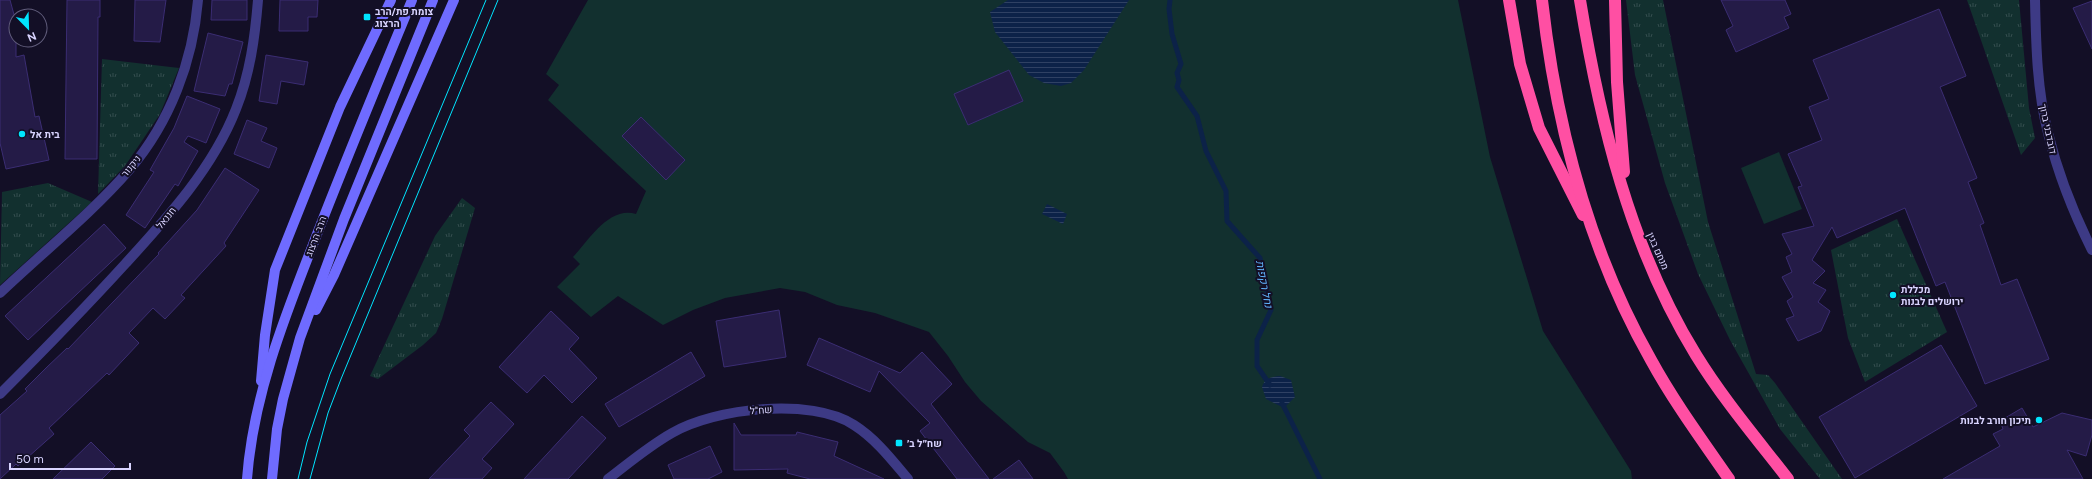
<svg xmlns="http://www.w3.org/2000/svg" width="2092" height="479" font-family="Figtree,Heebo,sans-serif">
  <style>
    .grass { fill: #12302f }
    .park { fill: url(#park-tufts) }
    .water { fill: url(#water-rules) }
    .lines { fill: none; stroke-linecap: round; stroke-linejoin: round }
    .stream { stroke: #0c2248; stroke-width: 5 }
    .building { fill: #241b47; stroke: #3b2d73 }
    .minor { stroke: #3d3a85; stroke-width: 10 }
    .tertiary { stroke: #3d3a85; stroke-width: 10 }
    .secondary { stroke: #6f6bff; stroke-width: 10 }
    .motorway { stroke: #ff4fa3; stroke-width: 12 }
    .tram { stroke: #00e5ff; stroke-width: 1 }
    .poi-dot { fill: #00e5ff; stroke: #130f26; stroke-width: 1.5 }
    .labels { text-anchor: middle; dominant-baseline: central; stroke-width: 4; stroke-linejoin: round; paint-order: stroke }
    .poi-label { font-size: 10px; font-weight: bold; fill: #d9d4ff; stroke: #130f26; text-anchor: start }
    .street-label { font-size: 10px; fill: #d9d4ff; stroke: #130f26 }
    .water-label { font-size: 11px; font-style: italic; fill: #62b6ff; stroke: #130f26 }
  </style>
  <defs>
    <pattern id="park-tufts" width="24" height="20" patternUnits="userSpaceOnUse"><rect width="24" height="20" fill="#12302f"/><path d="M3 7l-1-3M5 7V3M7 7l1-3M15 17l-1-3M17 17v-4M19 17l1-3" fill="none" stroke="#344d4e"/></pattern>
    <pattern id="water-rules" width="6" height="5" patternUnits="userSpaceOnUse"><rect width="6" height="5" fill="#0c2248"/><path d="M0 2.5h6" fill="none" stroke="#2f4163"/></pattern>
  </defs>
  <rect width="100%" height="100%" fill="#130f26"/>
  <g class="grass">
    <path d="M588,0H1458L1490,157L1543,331L1631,471L1632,479H1068L1064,472L1050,453L1028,442L981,401L965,382L948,356L929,332L875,313L837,305L805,292L780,288L725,298L693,310L663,325L618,296L591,317L557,287L580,264L573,257C589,240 609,206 636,214L646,191L548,100L559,85L546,74Z"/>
    <path d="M1779,152L1802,209L1764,224L1741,168Z"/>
  </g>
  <g class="park">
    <path d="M1626,0H1663L1708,222L1756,374L1768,375L1775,383L1842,479H1820L1780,429L1730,340L1698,274L1665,183L1635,75Z"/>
    <path d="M1967,0H2019L2029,108L2035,138L2021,155Z"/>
    <path d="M102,59L179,68L160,114L125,166L98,194Z"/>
    <path d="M48,183L92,202L0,285L2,192Z"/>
    <path d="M462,198L475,208L442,319L436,333L423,345L378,379L370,376L435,236Z"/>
    <path d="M1897,219L1947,332L1865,382L1848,338L1831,250Z"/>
  </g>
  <g class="water">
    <path d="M1008,0H1129L1084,70L1071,83L1061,86L1044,83L1029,75L995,32L990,12Z"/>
    <path d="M1047,204L1067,214L1063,224L1042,214Z"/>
    <path d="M1280,376L1291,380L1295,397L1284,408L1266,399L1262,387C1265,378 1271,377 1280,376Z"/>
  </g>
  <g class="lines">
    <g class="stream">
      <path d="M1170,0L1169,9L1172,34L1181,64L1177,73L1179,80L1177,87L1197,116L1206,151L1226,191L1227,221L1260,258L1271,310L1257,340V366L1270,385"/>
      <path d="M1282,403L1320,479"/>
    </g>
  </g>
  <g class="building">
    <path d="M0,0H10L16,22V57L24,55L35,117L39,116L49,160L6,169L0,143Z"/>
    <path d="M67,0H100V17H98L97,159H65Z"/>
    <path d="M135,0H166L160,42L134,41Z"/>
    <path d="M212,0H247V20H211Z"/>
    <path d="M280,0H318L317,17H308V31H279Z"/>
    <path d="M1721,0H1785L1791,14L1784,17L1789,28L1736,52L1726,30L1733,26Z"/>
    <path d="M2092,1V49L2073,8Z"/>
    <path d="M1939,9L1966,76L1940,87L1977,178L1968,182L1984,223L1980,225L2001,285L2017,279L2049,359L1985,384L1945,282L1936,286L1905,208L1837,238L1832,227L1812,260L1825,271L1813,283L1826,290L1818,302L1830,311L1821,331L1798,341L1786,319L1794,316L1787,301L1793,297L1782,277L1792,272L1786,257L1792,254L1782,234L1814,226L1798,187L1802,186L1788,154L1822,140L1809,107L1829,99L1813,60Z"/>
    <path d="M208,33L243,42L232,84H229L225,96L194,91Z"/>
    <path d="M266,55L308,62L304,85L281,81L277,104L259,101Z"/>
    <path d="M1009,70L1023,101L968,125L954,94Z"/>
    <path d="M187,96L220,109L206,143L188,136L184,142L198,151L178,186L175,184L145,228L126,215L154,172L150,170L174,128Z"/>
    <path d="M641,117L685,160L666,180L622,136Z"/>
    <path d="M247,120L267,128L261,141L277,148L269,168L234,154Z"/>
    <path d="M225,168L259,190L224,243L226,246L181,295L185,298L165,319L153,308L129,333L139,343L109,375L107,373L49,428L54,434L18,466L16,464L0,479V415L27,391L25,389L46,368L67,348L68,349L159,254L158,253L197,210Z"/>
    <path d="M104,224L126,248L28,340L5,316Z"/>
    <path d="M779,310L786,357L724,367L716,321Z"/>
    <path d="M551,311L579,338L569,349L597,378L572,403L544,375L527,393L499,367Z"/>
    <path d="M819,338L900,373L922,352L952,384L931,404L989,479H957L920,431L930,423L879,371L870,392L807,365Z"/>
    <path d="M1941,345L1977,406L1855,478L1819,417Z"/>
    <path d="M691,352L705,376L619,427L605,404Z"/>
    <path d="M491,402L514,424L482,459L492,468L482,479H429L470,436L464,430Z"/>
    <path d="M2022,408L2033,427L2062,413L2092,420V435L2086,456L2067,450L2083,479H1943L2000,446L1993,434L2003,429L2000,421Z"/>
    <path d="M582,416L606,438L568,479H524Z"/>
    <path d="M734,423L741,435H796L797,432L838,442L834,456L884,479H810L787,473L788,469L734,470Z"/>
    <path d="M91,442L115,466L102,479H53Z"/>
    <path d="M710,446L722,472L708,479H674L668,465Z"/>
    <path d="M1019,460L1033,479H993Z"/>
  </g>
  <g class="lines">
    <g class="minor">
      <path d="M2035,0C2036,44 2037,91 2048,133C2058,174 2073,212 2092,250"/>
      <path d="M0,293C43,252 91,214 130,169C170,122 193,61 198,0"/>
      <path d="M0,394C43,351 85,308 126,263C168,217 213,168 236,109C250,74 255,37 258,0"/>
    </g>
    <path class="tertiary" d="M608,479C629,463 649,446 672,433C715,408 811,397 854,425C876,439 892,460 908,479"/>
    <g class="secondary">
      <path d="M316,310L334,275L454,0"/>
      <path d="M261,381L265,335L275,270L340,107L391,0"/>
      <path d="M247,479C253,398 283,321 312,247C344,164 378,82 412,0"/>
      <path d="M272,479L277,429L283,399L300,338L344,219L433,0"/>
    </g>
    <g class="motorway">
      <path d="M1509,0L1520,64L1539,128L1583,215"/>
      <path d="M1542,0C1556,124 1589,251 1651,360C1674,402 1702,440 1729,479"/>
      <path d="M1580,0C1600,122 1630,248 1696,355C1723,399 1757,439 1788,479"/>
      <path d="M1615,0L1617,82L1624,172"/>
    </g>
    <g class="tram">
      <path d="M298,479L307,442L330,374L486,0"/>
      <path d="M310,479L328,413L341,379L498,0"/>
    </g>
  </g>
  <g class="poi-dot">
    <rect x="363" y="13" width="8" height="8" rx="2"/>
    <circle cx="22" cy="134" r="4"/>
    <circle cx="1893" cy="295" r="4"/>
    <circle cx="2039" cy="420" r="4"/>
    <rect x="895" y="439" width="8" height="8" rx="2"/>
  </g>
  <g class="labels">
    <g class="poi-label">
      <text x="375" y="11">צומת פת/הרב<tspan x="375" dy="12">הרצוג</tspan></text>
      <text x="30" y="134">בית אל</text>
      <text x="1901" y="289">מכללת<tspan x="1901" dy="12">ירושלים לבנות</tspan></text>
      <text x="2031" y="420" text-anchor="end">תיכון חורב לבנות</text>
      <text x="907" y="443">שח״ל ב׳</text>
    </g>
    <g class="street-label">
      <text transform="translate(2048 129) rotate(78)">דובדבני ברוך</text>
      <text transform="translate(131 166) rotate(-51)">ניקנור</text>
      <text transform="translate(166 218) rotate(-51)">חננאל</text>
      <text transform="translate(316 236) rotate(-69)">הרב הרצוג</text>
      <text transform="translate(1658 251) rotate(66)">מנחם בגין</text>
      <text transform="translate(761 410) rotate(-4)">שח"ל</text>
    </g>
    <g class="water-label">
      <text transform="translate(1264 284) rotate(79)">נחל רקפות</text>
    </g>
  </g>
  <g transform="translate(28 28) rotate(157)"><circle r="19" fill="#130f26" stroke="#625e7d"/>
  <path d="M0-3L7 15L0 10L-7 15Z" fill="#00e5ff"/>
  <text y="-6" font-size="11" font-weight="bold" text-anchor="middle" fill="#d9d4ff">N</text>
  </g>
  <path d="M10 463v6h120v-6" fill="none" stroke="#d9d4ff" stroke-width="2"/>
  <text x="16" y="463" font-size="12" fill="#d9d4ff" stroke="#130f26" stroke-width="3" paint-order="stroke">50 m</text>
</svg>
